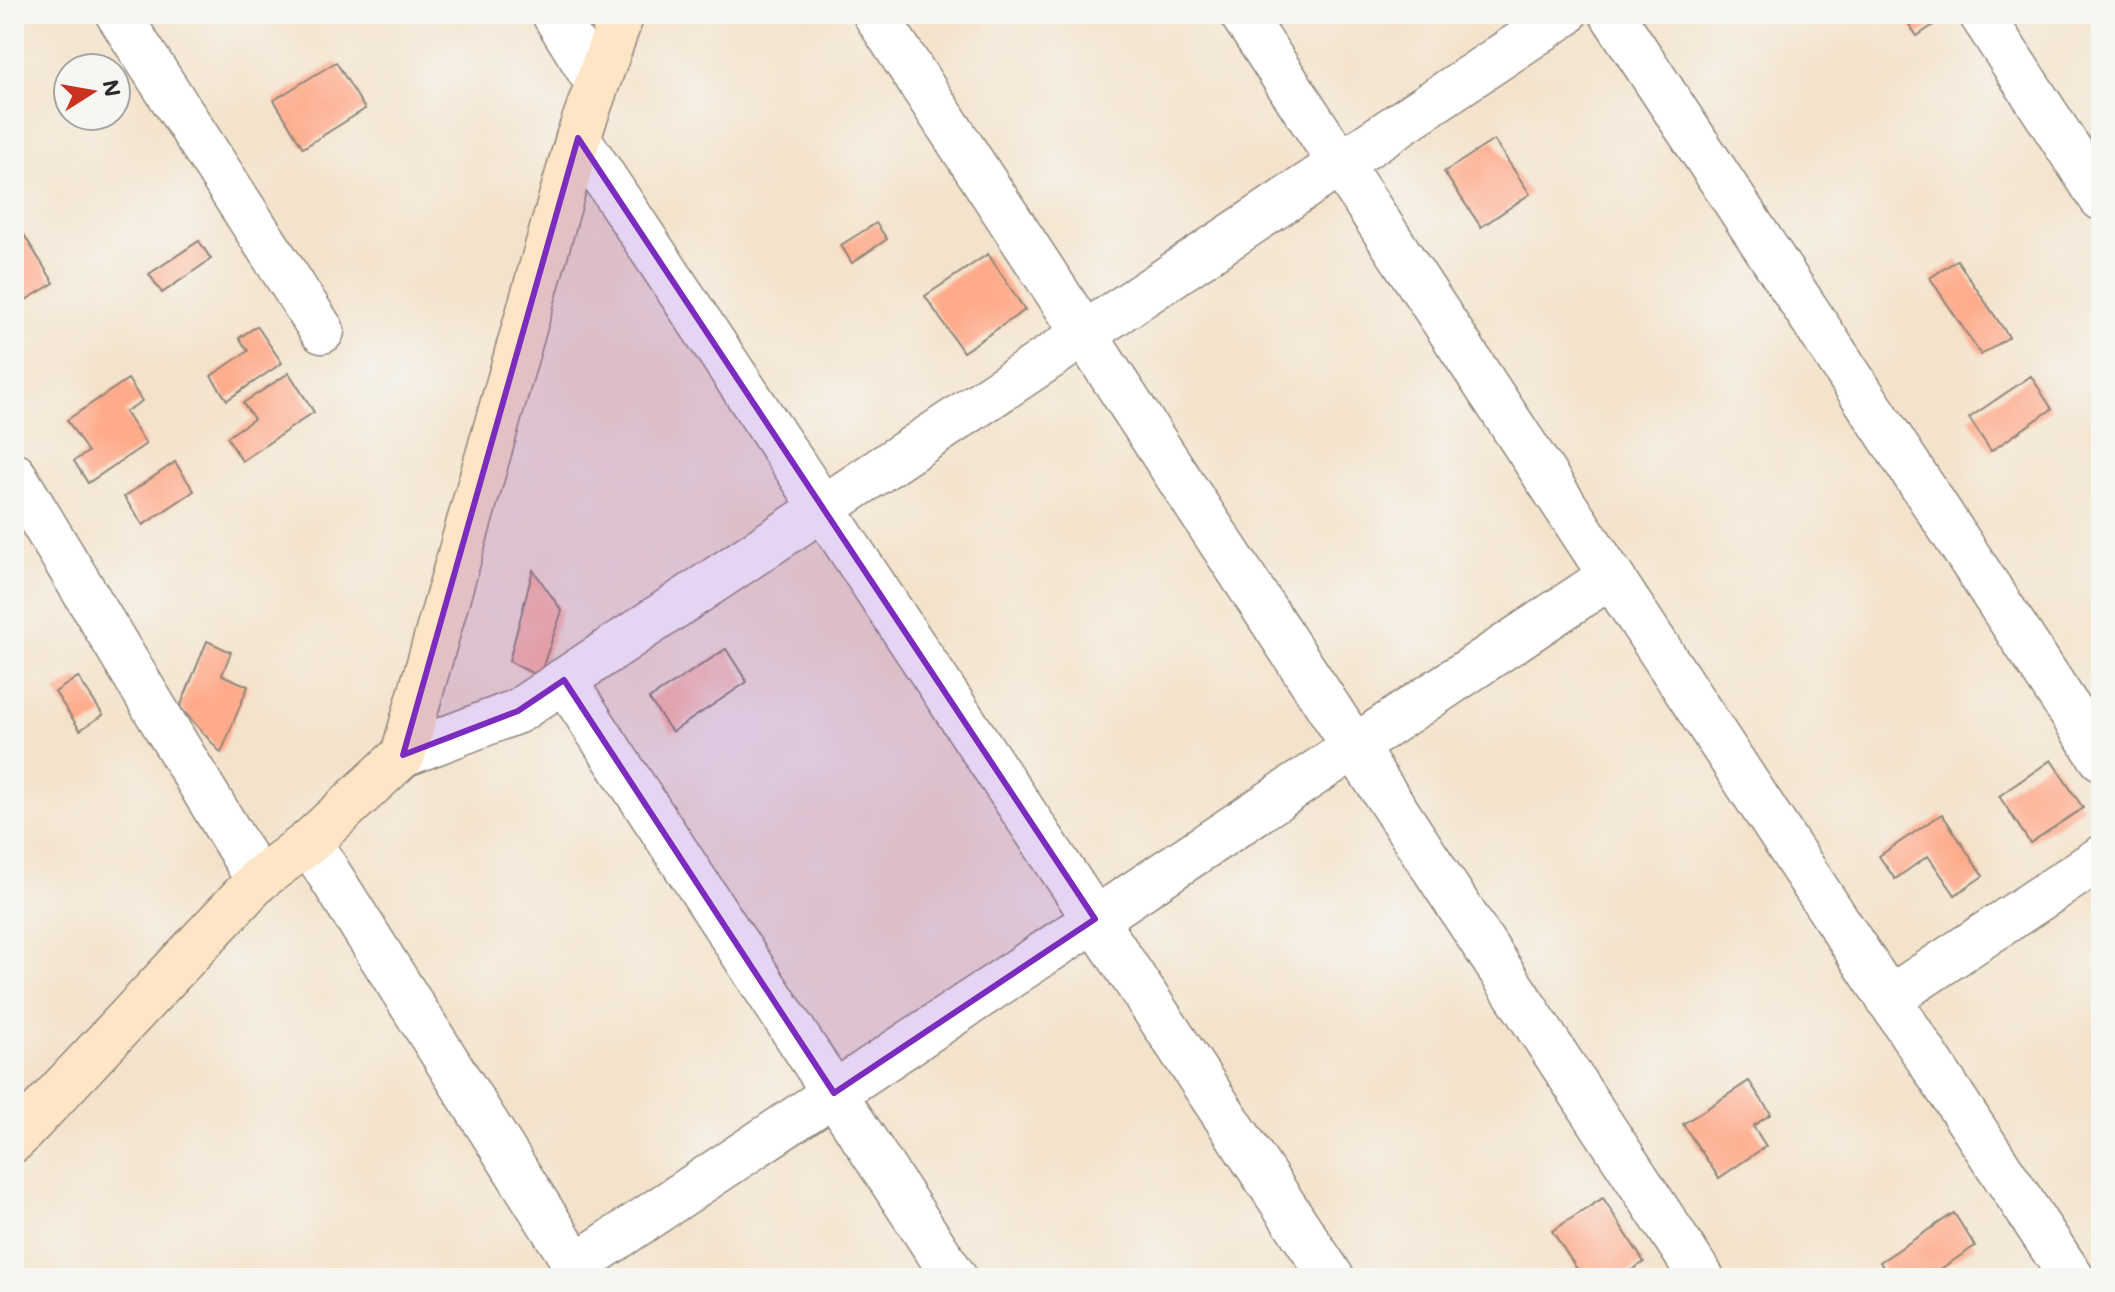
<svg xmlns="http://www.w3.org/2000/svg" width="2115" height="1292" font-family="Mali,sans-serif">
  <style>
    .building { fill: #feab8b }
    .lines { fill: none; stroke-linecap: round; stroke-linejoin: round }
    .street-casing { stroke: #90877c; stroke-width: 47 }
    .secondary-casing { stroke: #90877c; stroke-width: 47 }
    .street { stroke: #fff; stroke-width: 44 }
    .secondary { stroke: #fde5c5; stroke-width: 44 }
    .marked { fill: #7b2cbf; fill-opacity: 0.2; stroke: #7b2cbf; stroke-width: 6; stroke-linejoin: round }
  </style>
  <rect width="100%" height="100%" fill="#f6f6f2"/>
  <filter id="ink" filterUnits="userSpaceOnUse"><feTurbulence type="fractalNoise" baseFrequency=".0125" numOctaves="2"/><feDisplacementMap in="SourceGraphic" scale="16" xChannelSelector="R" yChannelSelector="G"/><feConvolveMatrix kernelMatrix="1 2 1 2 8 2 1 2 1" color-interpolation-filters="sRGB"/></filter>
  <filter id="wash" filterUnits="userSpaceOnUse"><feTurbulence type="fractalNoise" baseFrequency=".006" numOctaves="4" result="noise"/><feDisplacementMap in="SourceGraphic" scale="32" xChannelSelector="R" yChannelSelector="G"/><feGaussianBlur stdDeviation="1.8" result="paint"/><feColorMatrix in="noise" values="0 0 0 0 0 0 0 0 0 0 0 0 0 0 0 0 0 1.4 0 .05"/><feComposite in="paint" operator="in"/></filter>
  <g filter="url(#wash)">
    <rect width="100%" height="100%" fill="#f4e3cc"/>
    <g id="blocks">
      <g class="building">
        <path d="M1902,14H1939L1942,19L1917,36Z"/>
        <path d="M336,62L365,109L303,148L274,100Z"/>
        <path d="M1494,140L1530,194L1481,227L1444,172Z"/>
        <path d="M876,223L887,239L852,263L841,245Z"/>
        <path d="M21,230L54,283L14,307V235Z"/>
        <path d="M199,241L211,259L162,293L149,274Z"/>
        <path d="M988,254L1025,310L963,352L925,296Z"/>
        <path d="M1957,260L2009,337L1981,355L1930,278Z"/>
        <path d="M257,326L282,363L227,400L211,376L248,351L239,338Z"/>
        <path d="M289,373L314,412L242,461L227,437L254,419L243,403Z"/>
        <path d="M2031,376L2052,409L1991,451L1969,418Z"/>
        <path d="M128,379L142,401L125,412L146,444L88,483L74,461L88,452L67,420Z"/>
        <path d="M175,462L194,491L143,525L124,497Z"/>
        <path d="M533,570L562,611L539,677L509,661Z"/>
        <path d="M207,641L231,652L222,675L248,686L221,753L180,707Z"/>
        <path d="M726,649L747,682L672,732L649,699Z"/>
        <path d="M78,677L103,715L80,730L55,692Z"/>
        <path d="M2051,760L2083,808L2030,843L1999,796Z"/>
        <path d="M1942,814L1983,876L1955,895L1928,856L1895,879L1879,856Z"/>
        <path d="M1749,1081L1771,1114L1753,1126L1766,1146L1719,1178L1683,1124Z"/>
        <path d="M1603,1198L1644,1262L1619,1278H1583L1552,1231Z"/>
        <path d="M1954,1213L1975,1246L1927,1278H1890L1880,1262Z"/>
      </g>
    </g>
  </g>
  <g filter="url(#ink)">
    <use href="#blocks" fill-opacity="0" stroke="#90877c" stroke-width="2"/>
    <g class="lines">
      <g class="street-casing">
        <g id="street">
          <path d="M118,14L322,331"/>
          <path d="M554,14L597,83"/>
          <path d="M875,14L1702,1278"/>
          <path d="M1242,14L2072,1278"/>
          <path d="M1612,14L2101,758"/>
          <path d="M1981,14L2101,198"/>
          <path d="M578,138L1332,1278"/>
          <path d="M14,475L258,880"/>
          <path d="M564,680L955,1278"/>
          <path d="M403,755L518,711L1565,14"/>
          <path d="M309,842L584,1278"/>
          <path d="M1888,999L2101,858"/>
          <path d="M576,1265L1611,576"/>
        </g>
      </g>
      <g class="secondary-casing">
        <path id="secondary" d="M14,1140L258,880L309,842L403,755L578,138L622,14"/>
      </g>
      <use href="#street" class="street"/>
      <use href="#secondary" class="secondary"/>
    </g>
  </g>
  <path class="marked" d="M578,138L1095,919L834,1093L564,680L518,711L403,755Z"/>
  <rect width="2115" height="1292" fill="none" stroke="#f6f6f2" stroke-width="48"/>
  <g transform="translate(92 92) rotate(79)"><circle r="38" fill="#f6f6f2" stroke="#a5a5a2" stroke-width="2"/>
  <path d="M0-6L14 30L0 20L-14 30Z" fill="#c8321e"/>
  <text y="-12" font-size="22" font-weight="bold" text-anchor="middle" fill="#2b2b2b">N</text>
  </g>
</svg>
